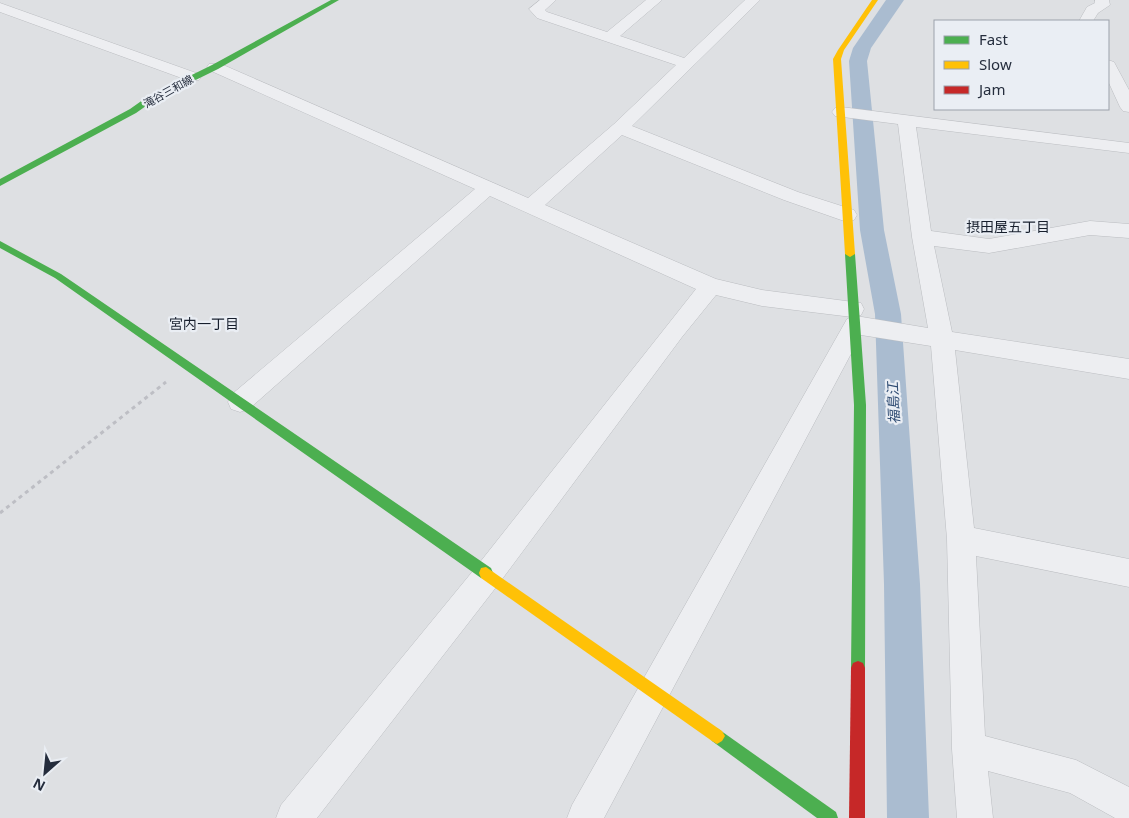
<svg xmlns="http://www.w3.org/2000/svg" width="1129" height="818" font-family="'Noto Sans','Noto Sans JP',sans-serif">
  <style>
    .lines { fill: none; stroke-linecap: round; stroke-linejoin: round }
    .canal { fill: #aabcd0; fill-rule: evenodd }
    .street-casing { stroke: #bbbdc1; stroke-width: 1 }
    .path { stroke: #bdbec4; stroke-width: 3; stroke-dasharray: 4 4; stroke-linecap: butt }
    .street { fill: #edeef1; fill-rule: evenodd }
    .fast { fill: #4caf50; fill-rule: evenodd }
    .slow { fill: #ffc107; fill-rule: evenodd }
    .jam { fill: #c62828; fill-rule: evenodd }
    .labels { text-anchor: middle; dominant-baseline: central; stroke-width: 4.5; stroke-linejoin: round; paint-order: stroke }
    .far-street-label { font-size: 11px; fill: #252d3d; stroke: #eaeef4 }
    .neighbourhood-label { font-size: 14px; fill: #171f2d; stroke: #eaeef4 }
    .water-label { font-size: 14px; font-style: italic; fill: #2e4b72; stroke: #eaeef4 }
  </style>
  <rect width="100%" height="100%" fill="#dee0e3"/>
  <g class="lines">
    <path class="canal" d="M886,0H904L871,48L867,61L884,230L901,314L920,584L929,818H887L884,584L875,314L860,230L849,61L853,48Z"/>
    <g class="street-casing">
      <g id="street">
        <path d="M540,0H556L545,10L547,12L607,32L646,0H662L620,36L684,58L745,0H760L632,126L798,192L854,210L857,215L854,220L847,222L784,200L622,135L545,205L716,279L762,290L861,303L864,309L861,315L856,316L928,328L912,237L898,124L835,116L832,112L835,108L841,107L1129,143V153L916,127L931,231L989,239L1090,221L1129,224V238L1090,235L989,253L934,246L952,332L1129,359V379L955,350L974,528L1129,559V587L976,556L985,736L1076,760L1129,787V818H1115L1070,793L988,771L993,818H957L952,749L947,539L931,346L861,335L604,818H567L572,805L847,319L852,317L762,306L716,295L682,337L497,586L317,818H276L281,805L477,566L696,289L490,196L249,409L240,412L231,409L228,402L231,395L475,189L209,70L207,67L209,64H221L528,198L614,124L676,65L537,18L529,9Z"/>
        <path d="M1095,0H1109L1110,5L1098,13L1093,21H1079L1087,7L1095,3Z"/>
        <path d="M0,3L199,74L201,77L199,80H187L0,12Z"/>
        <path d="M1108,60L1114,62L1129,90V112L1123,111L1120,107L1108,81Z"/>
      </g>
    </g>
    <path class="path" d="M0,513L166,382"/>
    <use href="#street" class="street"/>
    <g class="fast">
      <path d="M331,0H339L218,69L153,101L136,113L0,186V179L130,109L147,97L212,65Z"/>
      <path d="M0,241L61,274L491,568L493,573L491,578L486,579L481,578L55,278L0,248Z"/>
      <path d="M850,251L855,254L866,405L865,668L863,673L858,675L853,673L851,668L854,405L845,254Z"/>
      <path d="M717,728L836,812L838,818H817L712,741L709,736L712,731Z"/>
    </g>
    <g class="slow">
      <path d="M872,0H878L844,50L841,59L855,254L850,257L845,254L833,59L838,50Z"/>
      <path d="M486,567L722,731L725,736L722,741L717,744L712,741L481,578L479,573L481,568Z"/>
    </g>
    <path class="jam" d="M858,661L863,663L865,668V818H849L851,668L853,663Z"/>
  </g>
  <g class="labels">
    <g class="far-street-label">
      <text transform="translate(168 91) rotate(-29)">滝谷三和線</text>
    </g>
    <g class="neighbourhood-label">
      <text x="1008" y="226">摂田屋五丁目</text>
      <text x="204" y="323">宮内一丁目</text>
    </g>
    <g class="water-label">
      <text transform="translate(893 403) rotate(-93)">福島江</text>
    </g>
  </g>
  <rect x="934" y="20" width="175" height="90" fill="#eaeef4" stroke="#9ba1ab"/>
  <rect x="944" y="36" width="25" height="8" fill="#4caf50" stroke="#9ba1ab"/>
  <text x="979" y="45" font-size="15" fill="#252d3d">Fast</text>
  <rect x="944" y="61" width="25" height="8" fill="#ffc107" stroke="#9ba1ab"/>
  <text x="979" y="70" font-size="15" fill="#252d3d">Slow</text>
  <rect x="944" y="86" width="25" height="8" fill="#c62828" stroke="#9ba1ab"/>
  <text x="979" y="95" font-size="15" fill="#252d3d">Jam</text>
  <g transform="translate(45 773) rotate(207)" stroke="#eaeef4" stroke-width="4" paint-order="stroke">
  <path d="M0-4L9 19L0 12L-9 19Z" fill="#252d3d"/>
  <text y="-8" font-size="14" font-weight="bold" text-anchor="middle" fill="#252d3d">N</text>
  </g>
</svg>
